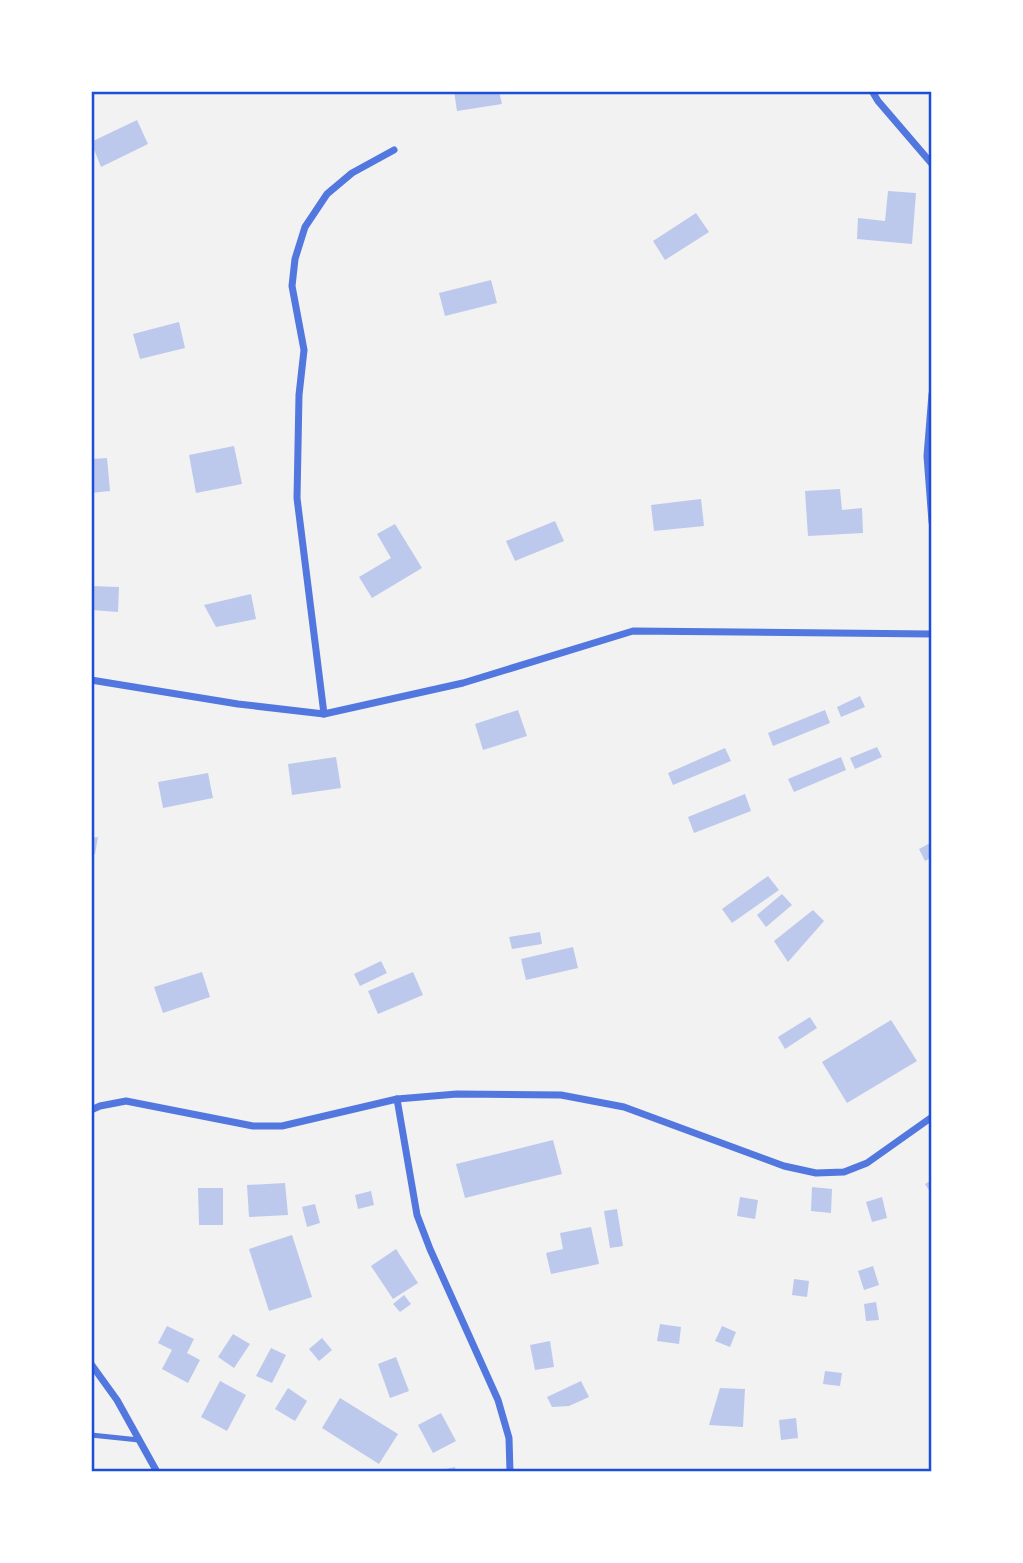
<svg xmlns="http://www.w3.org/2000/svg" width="1023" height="1563" font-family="Overpass,sans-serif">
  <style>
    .building { fill: #bdc9ec }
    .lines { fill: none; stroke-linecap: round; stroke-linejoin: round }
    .service { stroke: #5277de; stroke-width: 5 }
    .minor { stroke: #5277de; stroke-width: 7 }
    .neatline { fill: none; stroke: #1d4ed8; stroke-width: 2.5 }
  </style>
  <rect width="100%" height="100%" fill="#f2f2f2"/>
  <g class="building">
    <path d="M454,91H499L502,104L457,111Z"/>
    <path d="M137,120L148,144L101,167L91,142Z"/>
    <path d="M888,191L916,193L912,244L857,239L858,218L885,221Z"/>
    <path d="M696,213L709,232L665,260L653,241Z"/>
    <path d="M491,280L497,303L445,316L439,293Z"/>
    <path d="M179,322L185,348L140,359L133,334Z"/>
    <path d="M234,446L242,484L196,493L189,455Z"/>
    <path d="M107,458L110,491L91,493V459Z"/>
    <path d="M840,489L842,510L862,508L863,533L808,536L805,491Z"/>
    <path d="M701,499L704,526L654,531L651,505Z"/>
    <path d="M555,521L564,541L515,561L506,541Z"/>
    <path d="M395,524L422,568L372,598L359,577L391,558L377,534Z"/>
    <path d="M91,586L119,587L118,612L91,610Z"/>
    <path d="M251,594L256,619L216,627L204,605Z"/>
    <path d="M860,696L865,707L841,717L837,707Z"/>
    <path d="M518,710L527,736L483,750L475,724Z"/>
    <path d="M825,710L830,723L773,746L768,733Z"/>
    <path d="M877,747L882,757L855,769L850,758Z"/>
    <path d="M725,748L731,761L673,785L668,773Z"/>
    <path d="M336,757L341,788L292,795L288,764Z"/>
    <path d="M841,757L846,770L794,792L788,779Z"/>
    <path d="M208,773L213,798L163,808L158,782Z"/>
    <path d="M745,794L751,811L694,833L688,817Z"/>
    <path d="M98,837L95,854L91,855V838Z"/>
    <path d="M932,842V857L925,861L919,849Z"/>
    <path d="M768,876L779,890L732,923L722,909Z"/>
    <path d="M782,894L792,905L766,927L757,915Z"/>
    <path d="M813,910L824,921L788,962L774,941Z"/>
    <path d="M540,932L542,944L512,949L509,937Z"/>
    <path d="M573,947L578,968L526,980L521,959Z"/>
    <path d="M381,961L387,973L360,986L354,974Z"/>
    <path d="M202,972L210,997L163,1013L154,987Z"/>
    <path d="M413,972L423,995L378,1014L368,991Z"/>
    <path d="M810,1017L817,1028L785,1049L778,1037Z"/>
    <path d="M891,1020L917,1061L847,1103L822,1062Z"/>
    <path d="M553,1140L562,1174L465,1198L456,1164Z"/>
    <path d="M932,1180V1195L925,1184Z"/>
    <path d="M285,1183L288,1215L249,1217L247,1185Z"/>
    <path d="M812,1187L832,1189L831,1213L811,1211Z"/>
    <path d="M198,1188H223V1225H199Z"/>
    <path d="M371,1191L374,1205L358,1209L355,1195Z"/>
    <path d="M740,1197L758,1200L755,1219L737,1216Z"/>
    <path d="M882,1197L887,1218L872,1222L866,1202Z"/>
    <path d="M315,1204L320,1223L307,1227L302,1207Z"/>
    <path d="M617,1209L623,1246L610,1248L604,1211Z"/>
    <path d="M591,1227L599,1264L551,1274L546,1253L563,1249L560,1233Z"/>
    <path d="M292,1235L312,1297L269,1311L249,1249Z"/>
    <path d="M396,1249L418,1283L393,1299L371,1266Z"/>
    <path d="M873,1266L879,1285L864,1290L858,1271Z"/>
    <path d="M794,1279L809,1281L807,1297L792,1295Z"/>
    <path d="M404,1295L411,1304L400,1312L393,1304Z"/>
    <path d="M876,1302L879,1320L866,1321L864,1304Z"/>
    <path d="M660,1324L681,1327L679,1344L657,1341Z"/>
    <path d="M167,1326L194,1339L187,1353L200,1360L188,1383L162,1369L172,1350L158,1343Z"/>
    <path d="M722,1326L736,1332L730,1347L715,1341Z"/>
    <path d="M233,1334L250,1344L234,1368L218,1357Z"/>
    <path d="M322,1338L332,1350L319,1361L309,1349Z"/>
    <path d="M550,1341L554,1367L535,1370L530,1345Z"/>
    <path d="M271,1348L286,1355L272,1383L256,1376Z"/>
    <path d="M396,1357L409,1391L390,1398L378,1364Z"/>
    <path d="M825,1371L842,1373L840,1386L823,1384Z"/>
    <path d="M220,1381L246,1395L227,1431L201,1417Z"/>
    <path d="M581,1381L589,1397L569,1406L552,1407L547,1397Z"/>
    <path d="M288,1388L307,1401L295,1421L275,1409Z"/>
    <path d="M720,1388L745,1389L743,1427L709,1425Z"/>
    <path d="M340,1398L398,1434L379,1464L322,1428Z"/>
    <path d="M441,1413L456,1441L433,1453L418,1425Z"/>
    <path d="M796,1418L798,1438L781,1440L779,1420Z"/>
    <path d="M455,1467L456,1472H437V1471Z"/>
  </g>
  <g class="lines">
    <path class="service" d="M91,1435L139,1440"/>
    <g class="minor">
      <path d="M872,91L878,101L932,164"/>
      <path d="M932,394L927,456L932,522"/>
      <path d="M91,680L238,704L324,714L463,683L633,631L932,634"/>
      <path d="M324,714L297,498L299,395L304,350L292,286L295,259L305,227L327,194L352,173L394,150"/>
      <path d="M397,1099L417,1215L430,1249L498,1400L509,1438L510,1472"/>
      <path d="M91,1110L100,1106L126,1101L253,1126H282L397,1099L457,1094L561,1095L624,1107L784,1166L816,1173L844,1172L867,1163L932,1117"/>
      <path d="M91,1364L117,1400L157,1472"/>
    </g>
  </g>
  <rect width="1023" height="1563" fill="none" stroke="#ffffff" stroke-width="186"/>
  <rect x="93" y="93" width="837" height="1377" class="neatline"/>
</svg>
